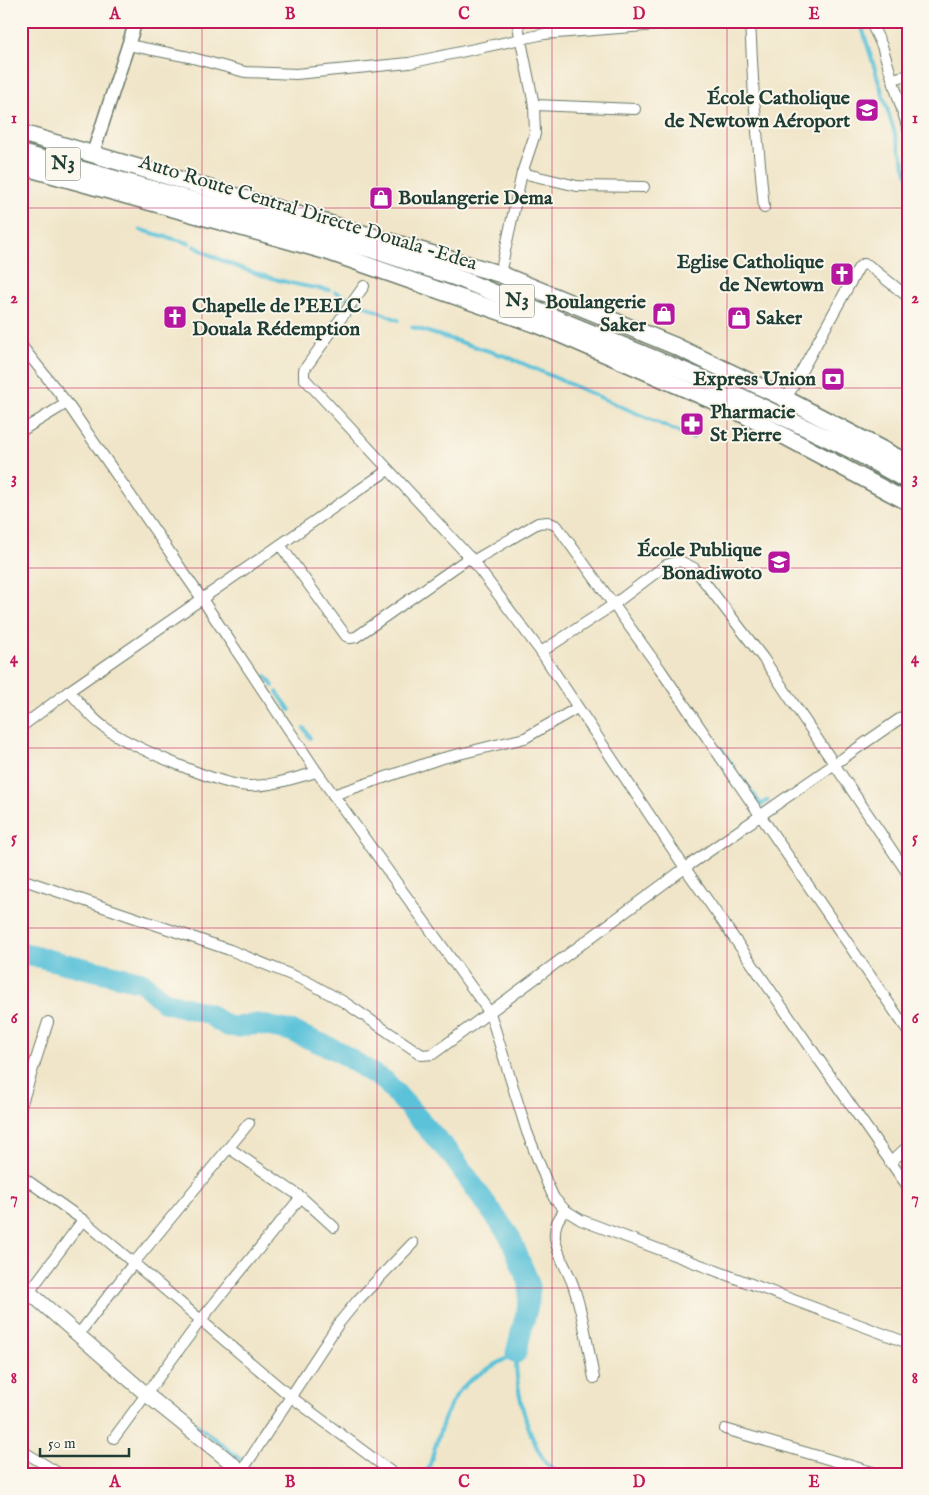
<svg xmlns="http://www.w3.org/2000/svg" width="929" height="1495" font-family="'IM FELL English',serif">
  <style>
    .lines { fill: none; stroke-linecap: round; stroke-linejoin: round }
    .stream { stroke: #5cc2d9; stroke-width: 4 }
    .river { stroke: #5cc2d9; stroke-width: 21 }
    .minor-casing { stroke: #687868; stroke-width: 12 }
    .tertiary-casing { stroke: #687868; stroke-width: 15 }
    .secondary-casing { stroke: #687868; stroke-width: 16 }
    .primary-casing { stroke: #687868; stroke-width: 19 }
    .trunk-casing { stroke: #687868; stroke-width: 19 }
    .minor { stroke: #fff; stroke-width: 10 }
    .tertiary { stroke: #fff; stroke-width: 12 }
    .secondary { stroke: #fff; stroke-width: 14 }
    .primary { stroke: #fff; stroke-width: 16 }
    .trunk { stroke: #fff; stroke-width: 16 }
    .grid { fill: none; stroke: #c2185b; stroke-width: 1; stroke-opacity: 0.55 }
    .labels { text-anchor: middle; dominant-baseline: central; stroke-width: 4; stroke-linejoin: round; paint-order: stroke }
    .shield { fill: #fbf7ec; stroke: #61756b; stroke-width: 1 }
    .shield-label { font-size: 19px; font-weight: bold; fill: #1f3d34 }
    .poi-label { font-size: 20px; font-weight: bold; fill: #1f3d34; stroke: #fbf7ec; text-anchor: end }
    .street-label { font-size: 20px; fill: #1f3d34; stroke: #fbf7ec }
    .neatline { fill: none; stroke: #c2185b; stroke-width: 2 }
    .grid-label { font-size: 16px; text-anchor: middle; font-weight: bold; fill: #c2185b }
  </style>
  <rect width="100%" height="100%" fill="#fbf7ec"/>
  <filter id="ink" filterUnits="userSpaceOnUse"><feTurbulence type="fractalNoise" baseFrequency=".02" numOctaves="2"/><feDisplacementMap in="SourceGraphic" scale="10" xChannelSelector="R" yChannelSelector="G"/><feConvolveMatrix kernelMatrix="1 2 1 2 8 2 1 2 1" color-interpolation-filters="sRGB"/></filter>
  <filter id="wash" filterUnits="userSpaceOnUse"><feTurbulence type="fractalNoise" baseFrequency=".0096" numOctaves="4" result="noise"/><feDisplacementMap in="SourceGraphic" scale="20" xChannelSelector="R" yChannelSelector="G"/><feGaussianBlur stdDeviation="1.12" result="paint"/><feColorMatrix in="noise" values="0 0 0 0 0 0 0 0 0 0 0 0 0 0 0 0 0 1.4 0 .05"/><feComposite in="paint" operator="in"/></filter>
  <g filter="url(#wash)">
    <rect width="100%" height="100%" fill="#f0e5c8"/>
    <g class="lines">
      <g class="stream">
        <path d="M860,21L908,176"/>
        <path d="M141,230L189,243"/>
        <path d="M194,246C230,268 287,285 329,290"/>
        <path d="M335,292L352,300"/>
        <path d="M359,303L398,320"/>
        <path d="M412,327L508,357L693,438"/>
        <path d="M266,676L273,686"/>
        <path d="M277,692L290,710"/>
        <path d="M304,728L310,738"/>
        <path d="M721,748L735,769"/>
        <path d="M741,777L761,805L768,800"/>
        <path d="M516,1353C515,1388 526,1432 545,1462C549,1467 556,1470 561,1474"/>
        <path d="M186,1416L245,1463"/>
        <path d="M251,1468L260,1474"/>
        <path d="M427,1474C437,1444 443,1405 467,1383C481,1371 501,1362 516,1353"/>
      </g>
      <path class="river" d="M21,953L142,982L164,1002L206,1013L227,1026L238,1027L258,1024L291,1031L336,1050L386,1082L452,1156L510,1237L529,1283V1301L516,1353"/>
    </g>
  </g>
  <g filter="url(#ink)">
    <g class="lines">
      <g class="minor-casing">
        <g id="minor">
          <path d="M750,21L754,99L764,208"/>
          <path d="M870,21L882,46L908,129"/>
          <path d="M128,45L189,57L245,72L296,74L409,63L544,34L707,21"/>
          <path d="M893,79L908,75"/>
          <path d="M534,105L635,109"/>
          <path d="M522,173L577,186L644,187"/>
          <path d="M500,274L522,173L535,134L534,105L517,21"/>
          <path d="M364,286L304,370V378L473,561L541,652L685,868L908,1187"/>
          <path d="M21,345L67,403L202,599L317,772L490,1013L527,1132L547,1183L554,1198L565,1210L581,1220L908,1343"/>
          <path d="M786,399L859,267L863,264L868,265L908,297"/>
          <path d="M21,431L67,403"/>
          <path d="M280,545L346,636L350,638L356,637L470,557"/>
          <path d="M473,561L538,523L548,522L557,526L660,669L908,1031"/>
          <path d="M541,652L613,605L666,565L680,561L694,568L763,658L908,874"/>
          <path d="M69,691C80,703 90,717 104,727C127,745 221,786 249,786C272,786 295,778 317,772"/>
          <path d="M21,727L69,691L388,470"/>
          <path d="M333,795L439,759L525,738L577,708"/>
          <path d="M21,879L230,950L306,981L344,1002L422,1055L433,1054L685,868L908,713"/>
          <path d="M21,1106L48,1022"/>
          <path d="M229,1148L301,1197L334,1227"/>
          <path d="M890,1163L908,1146"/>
          <path d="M21,1176L83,1220L290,1396L394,1474"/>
          <path d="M565,1210C558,1219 554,1225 555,1238C557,1256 569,1271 574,1288C584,1317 588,1348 594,1378"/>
          <path d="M21,1303L83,1220"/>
          <path d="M78,1335L133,1264L249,1123"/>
          <path d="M725,1429L879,1474"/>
          <path d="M114,1438L200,1321L301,1197"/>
          <path d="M21,1450L60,1474"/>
          <path d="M240,1474L339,1323L357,1301L413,1243"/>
        </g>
      </g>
      <g class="tertiary-casing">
        <path id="tertiary" d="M93,153L136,21"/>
      </g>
      <g class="secondary-casing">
        <path id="secondary" d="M21,1285L146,1394L245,1474"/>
      </g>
      <g class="primary-casing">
        <g id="primary">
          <path d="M21,133L500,274L675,346L786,399L908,463"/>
          <path d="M21,166L326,251L541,326L739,412L908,502"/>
        </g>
      </g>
      <g class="trunk-casing">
        <path id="trunk" d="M21,153L370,249L463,280L706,380L856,452L908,481"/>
      </g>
      <use href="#minor" class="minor"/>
      <use href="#tertiary" class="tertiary"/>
      <use href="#secondary" class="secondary"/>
      <use href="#primary" class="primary"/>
      <use href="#trunk" class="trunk"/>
    </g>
  </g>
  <path class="grid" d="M202,21V1474M377,21V1474M552,21V1474M727,21V1474M21,208H908M21,388H908M21,568H908M21,748H908M21,928H908M21,1108H908M21,1288H908"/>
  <defs>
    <g id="school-square" transform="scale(1.25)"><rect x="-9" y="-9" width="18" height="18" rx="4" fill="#b5179e" stroke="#fbf7ec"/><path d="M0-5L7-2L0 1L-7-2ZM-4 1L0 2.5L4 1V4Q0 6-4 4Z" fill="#fff"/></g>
    <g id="shop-square" transform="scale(1.25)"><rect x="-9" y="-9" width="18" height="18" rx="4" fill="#b5179e" stroke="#fbf7ec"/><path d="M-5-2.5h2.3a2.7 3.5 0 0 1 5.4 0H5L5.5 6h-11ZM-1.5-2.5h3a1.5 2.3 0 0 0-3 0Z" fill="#fff"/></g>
    <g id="church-square" transform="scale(1.25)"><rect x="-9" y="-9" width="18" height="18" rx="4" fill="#b5179e" stroke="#fbf7ec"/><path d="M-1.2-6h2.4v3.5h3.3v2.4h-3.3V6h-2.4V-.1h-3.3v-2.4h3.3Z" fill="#fff"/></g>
    <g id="bank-square" transform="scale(1.25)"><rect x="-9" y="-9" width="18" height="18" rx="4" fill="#b5179e" stroke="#fbf7ec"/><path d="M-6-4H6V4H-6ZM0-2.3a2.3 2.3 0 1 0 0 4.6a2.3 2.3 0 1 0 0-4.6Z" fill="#fff"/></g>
    <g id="pharmacy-square" transform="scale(1.25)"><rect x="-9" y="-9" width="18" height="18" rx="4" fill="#b5179e" stroke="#fbf7ec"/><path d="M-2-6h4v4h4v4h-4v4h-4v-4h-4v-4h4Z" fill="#fff"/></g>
  </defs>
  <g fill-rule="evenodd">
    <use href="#school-square" x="867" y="110"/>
    <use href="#shop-square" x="381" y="198"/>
    <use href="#church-square" x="842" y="274"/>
    <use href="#shop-square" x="664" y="314"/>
    <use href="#church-square" x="175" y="317"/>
    <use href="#shop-square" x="739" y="318"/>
    <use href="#bank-square" x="833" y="379"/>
    <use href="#pharmacy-square" x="692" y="424"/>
    <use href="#school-square" x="779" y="562"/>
  </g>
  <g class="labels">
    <g class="shield">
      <rect x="45.5" y="147.5" width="35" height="33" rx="4"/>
      <rect x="499.5" y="284.5" width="35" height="33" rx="4"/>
    </g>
    <g class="shield-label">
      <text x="63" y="164">N3</text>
      <text x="517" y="301">N3</text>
    </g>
    <g class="poi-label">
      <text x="850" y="98">École Catholique<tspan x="850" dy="23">de Newtown Aéroport</tspan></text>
      <text x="398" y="198" text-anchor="start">Boulangerie Dema</text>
      <text x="824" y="262">Eglise Catholique<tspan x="824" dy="23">de Newtown</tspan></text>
      <text x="646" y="302">Boulangerie<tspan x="646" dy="23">Saker</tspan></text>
      <text x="192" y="306" text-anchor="start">Chapelle de l'EELC<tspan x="192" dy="23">Douala Rédemption</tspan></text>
      <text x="756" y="318" text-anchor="start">Saker</text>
      <text x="816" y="379">Express Union</text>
      <text x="710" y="412" text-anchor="start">Pharmacie<tspan x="710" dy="23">St Pierre</tspan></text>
      <text x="762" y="550">École Publique<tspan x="762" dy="23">Bonadiwoto</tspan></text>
    </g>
    <g class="street-label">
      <text transform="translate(308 213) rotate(17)">Auto Route Central Directe Douala -Edea</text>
    </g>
  </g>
  <rect width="929" height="1495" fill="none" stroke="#fbf7ec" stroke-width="55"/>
  <path d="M40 1448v8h89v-8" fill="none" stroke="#1f3d34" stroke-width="2.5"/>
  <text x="48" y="1448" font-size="15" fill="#1f3d34" stroke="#fbf7ec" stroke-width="4" paint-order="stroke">50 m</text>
  <rect x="28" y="28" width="874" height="1440" class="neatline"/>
  <g class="grid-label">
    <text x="115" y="19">A</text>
    <text x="290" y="19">B</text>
    <text x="464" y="19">C</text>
    <text x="639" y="19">D</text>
    <text x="814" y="19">E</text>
    <text x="14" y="123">1</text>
    <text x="915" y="123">1</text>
    <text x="14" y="303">2</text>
    <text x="915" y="303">2</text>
    <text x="14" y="483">3</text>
    <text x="915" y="483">3</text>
    <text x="14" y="663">4</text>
    <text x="915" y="663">4</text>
    <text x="14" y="843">5</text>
    <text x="915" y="843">5</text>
    <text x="14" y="1023">6</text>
    <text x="915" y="1023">6</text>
    <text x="14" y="1203">7</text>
    <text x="915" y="1203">7</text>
    <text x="14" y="1383">8</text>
    <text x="915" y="1383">8</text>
    <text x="115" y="1487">A</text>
    <text x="290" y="1487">B</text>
    <text x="464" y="1487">C</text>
    <text x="639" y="1487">D</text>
    <text x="814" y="1487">E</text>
  </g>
</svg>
